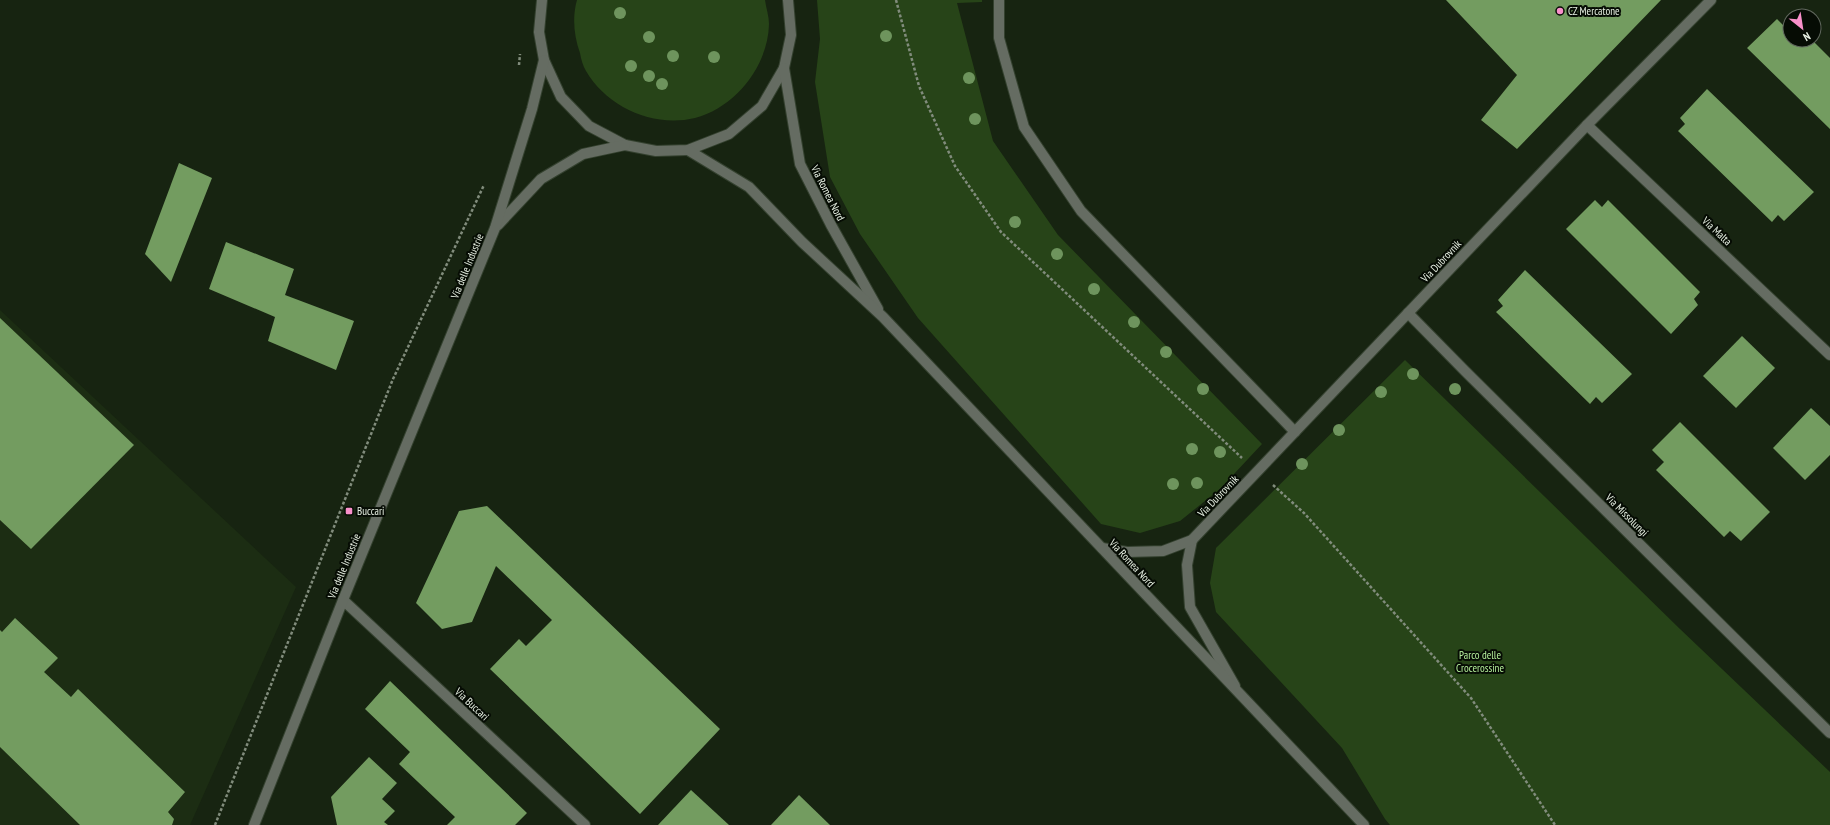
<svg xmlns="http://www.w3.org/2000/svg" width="1830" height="825" font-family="'PT Sans Narrow',sans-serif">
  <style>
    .built { fill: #1c2d13 }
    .green { fill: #274418 }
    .building { fill: #739c60 }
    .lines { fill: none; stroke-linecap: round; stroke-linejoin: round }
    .service-casing { stroke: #34412f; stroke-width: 12 }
    .minor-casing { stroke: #34412f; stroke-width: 12 }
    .tertiary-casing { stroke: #34412f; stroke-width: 12 }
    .path { stroke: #818c7c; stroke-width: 2.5; stroke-dasharray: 3 2; stroke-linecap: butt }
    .service { stroke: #656c62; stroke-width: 10 }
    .minor { stroke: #656c62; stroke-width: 10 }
    .tertiary { stroke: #656c62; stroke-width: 10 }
    .tree { fill: #6e945d }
    .poi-dot { fill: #f890ca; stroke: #060c04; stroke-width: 1.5 }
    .labels { text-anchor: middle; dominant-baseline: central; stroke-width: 4; stroke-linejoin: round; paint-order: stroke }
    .poi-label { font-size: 11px; fill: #e9f2e5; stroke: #060c04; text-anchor: start }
    .street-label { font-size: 11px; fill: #e9f2e5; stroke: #060c04 }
    .park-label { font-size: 11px; fill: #b6f09c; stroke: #060c04 }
  </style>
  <rect width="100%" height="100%" fill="#172411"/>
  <path class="built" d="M0,310L296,587L190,825H0Z"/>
  <g class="green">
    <path d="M577,0H765C766,8 769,16 769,24C768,66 736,107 695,118C653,128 607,107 586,71C583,66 581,59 580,53C574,37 572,17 577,0Z"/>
    <path d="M817,0H982V2L957,3L993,141L1058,235L1262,444L1220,489L1180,521L1140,533L1101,524L918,318L860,234L830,177L815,82L820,39Z"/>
    <path d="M1405,360L1680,629L1830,772V825H1390L1385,819L1342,748L1216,612L1210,583L1216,548Z"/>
  </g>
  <g class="building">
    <path d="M1446,0H1661L1517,149L1481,120L1517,75Z"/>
    <path d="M1790,17V40H1812L1830,58V129L1747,48L1777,19L1783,25Z"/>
    <path d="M1707,89L1814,192L1784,221L1778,215L1772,222L1678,131L1685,124L1680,118Z"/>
    <path d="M179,163L212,178L171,282L145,254Z"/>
    <path d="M1595,200L1602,207L1608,200L1700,292L1694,299L1698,305L1671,334L1566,229Z"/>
    <path d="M226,242L294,269L285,295L354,321L336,370L268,341L275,317L209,289Z"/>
    <path d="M1525,270L1632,374L1602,403L1596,397L1590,404L1496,312L1503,306L1498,300Z"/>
    <path d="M0,318L134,445L31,549L0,520Z"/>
    <path d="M1742,336L1775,368L1736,408L1703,376Z"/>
    <path d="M1811,408L1830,426V455L1805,480L1773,448Z"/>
    <path d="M1680,422L1770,512L1741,541L1730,531L1724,537L1656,470L1664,462L1652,450Z"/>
    <path d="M487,506L720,729L640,814L490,669L519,639L526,646L552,620L496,566L472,622L442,629L416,603L459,511Z"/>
    <path d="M15,618L58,658L44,672L71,697L78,689L185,792L168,812L174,819L172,825H80L0,747V630L2,632Z"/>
    <path d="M390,681L527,813L515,825H447L455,817L399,764L410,752L365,709Z"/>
    <path d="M369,757L397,783L382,799L395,811L384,822L388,825H337L331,797Z"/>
    <path d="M691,790L729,825H658Z"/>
    <path d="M799,795L830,825H771Z"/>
  </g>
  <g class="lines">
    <g class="service-casing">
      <path id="service" d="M999,0V38L1024,127L1081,211L1295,432"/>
    </g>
    <g class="minor-casing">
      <g id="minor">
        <path d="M1587,125L1830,355"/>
        <path d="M1408,313L1465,371L1830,733"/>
        <path d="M1192,540L1187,565L1190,607L1235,686"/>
        <path d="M1102,548L1127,552L1163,551L1192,540L1587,125L1711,0"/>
        <path d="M343,600L585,825"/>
      </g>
    </g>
    <g class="tertiary-casing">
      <g id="tertiary">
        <path d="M542,0L539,32L544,60L561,97L589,126L625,145L656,151L688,150L729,134L762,106L784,68L791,35L788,0"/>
        <path d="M784,68L800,164L831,225L878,309"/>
        <path d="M688,150L749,187L802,242L883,317L1364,825"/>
        <path d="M498,225L541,179L583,154L625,145"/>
        <path d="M254,825L343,600L495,228L532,109L544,60"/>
      </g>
    </g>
    <g class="path">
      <path d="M896,0L919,86L955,166L1001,232L1242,458"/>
      <path d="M519,65L520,54"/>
      <path d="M1273,485L1304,513L1471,698L1555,825"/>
      <path d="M215,825L393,379L484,185"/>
    </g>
    <use href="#service" class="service"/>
    <use href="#minor" class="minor"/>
    <use href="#tertiary" class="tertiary"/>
  </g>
  <g class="tree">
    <circle cx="620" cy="13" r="6"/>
    <circle cx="886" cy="36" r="6"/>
    <circle cx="649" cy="37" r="6"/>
    <circle cx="673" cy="56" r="6"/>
    <circle cx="714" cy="57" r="6"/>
    <circle cx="631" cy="66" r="6"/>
    <circle cx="649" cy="76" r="6"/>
    <circle cx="969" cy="78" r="6"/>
    <circle cx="662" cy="84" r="6"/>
    <circle cx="975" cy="119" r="6"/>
    <circle cx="1015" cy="222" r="6"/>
    <circle cx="1057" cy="254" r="6"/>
    <circle cx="1094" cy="289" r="6"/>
    <circle cx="1134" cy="322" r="6"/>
    <circle cx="1166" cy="352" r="6"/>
    <circle cx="1413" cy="374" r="6"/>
    <circle cx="1203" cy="389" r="6"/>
    <circle cx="1455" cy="389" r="6"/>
    <circle cx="1381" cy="392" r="6"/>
    <circle cx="1339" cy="430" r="6"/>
    <circle cx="1192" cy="449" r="6"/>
    <circle cx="1220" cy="452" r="6"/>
    <circle cx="1302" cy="464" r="6"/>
    <circle cx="1197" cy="483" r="6"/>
    <circle cx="1173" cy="484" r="6"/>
  </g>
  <g class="poi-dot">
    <circle cx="1560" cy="11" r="4"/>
    <rect x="345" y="507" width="8" height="8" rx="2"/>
  </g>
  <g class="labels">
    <g class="poi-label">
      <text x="1568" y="11">CZ Mercatone</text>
      <text x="357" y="511">Buccari</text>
    </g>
    <g class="street-label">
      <text transform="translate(828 193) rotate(63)">Via Romea Nord</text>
      <text transform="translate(1717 231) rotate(43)">Via Malta</text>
      <text transform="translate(1441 261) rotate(-47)">Via Dubrovnik</text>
      <text transform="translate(467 266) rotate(-68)">Via delle Industrie</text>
      <text transform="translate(1218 496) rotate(-46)">Via Dubrovnik</text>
      <text transform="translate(1627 515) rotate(45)">Via Missolungi</text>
      <text transform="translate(1132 563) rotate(47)">Via Romea Nord</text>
      <text transform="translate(344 566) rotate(-68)">Via delle Industrie</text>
      <text transform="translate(472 704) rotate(43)">Via Buccari</text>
    </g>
    <g class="park-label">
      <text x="1480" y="655">Parco delle<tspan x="1480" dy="13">Crocerossine</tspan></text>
    </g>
  </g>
  <g transform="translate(1802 28) rotate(150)"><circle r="19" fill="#060c04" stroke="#61685e"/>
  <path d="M0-3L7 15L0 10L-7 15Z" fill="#f890ca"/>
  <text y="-6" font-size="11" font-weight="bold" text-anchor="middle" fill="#e9f2e5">N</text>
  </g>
</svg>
